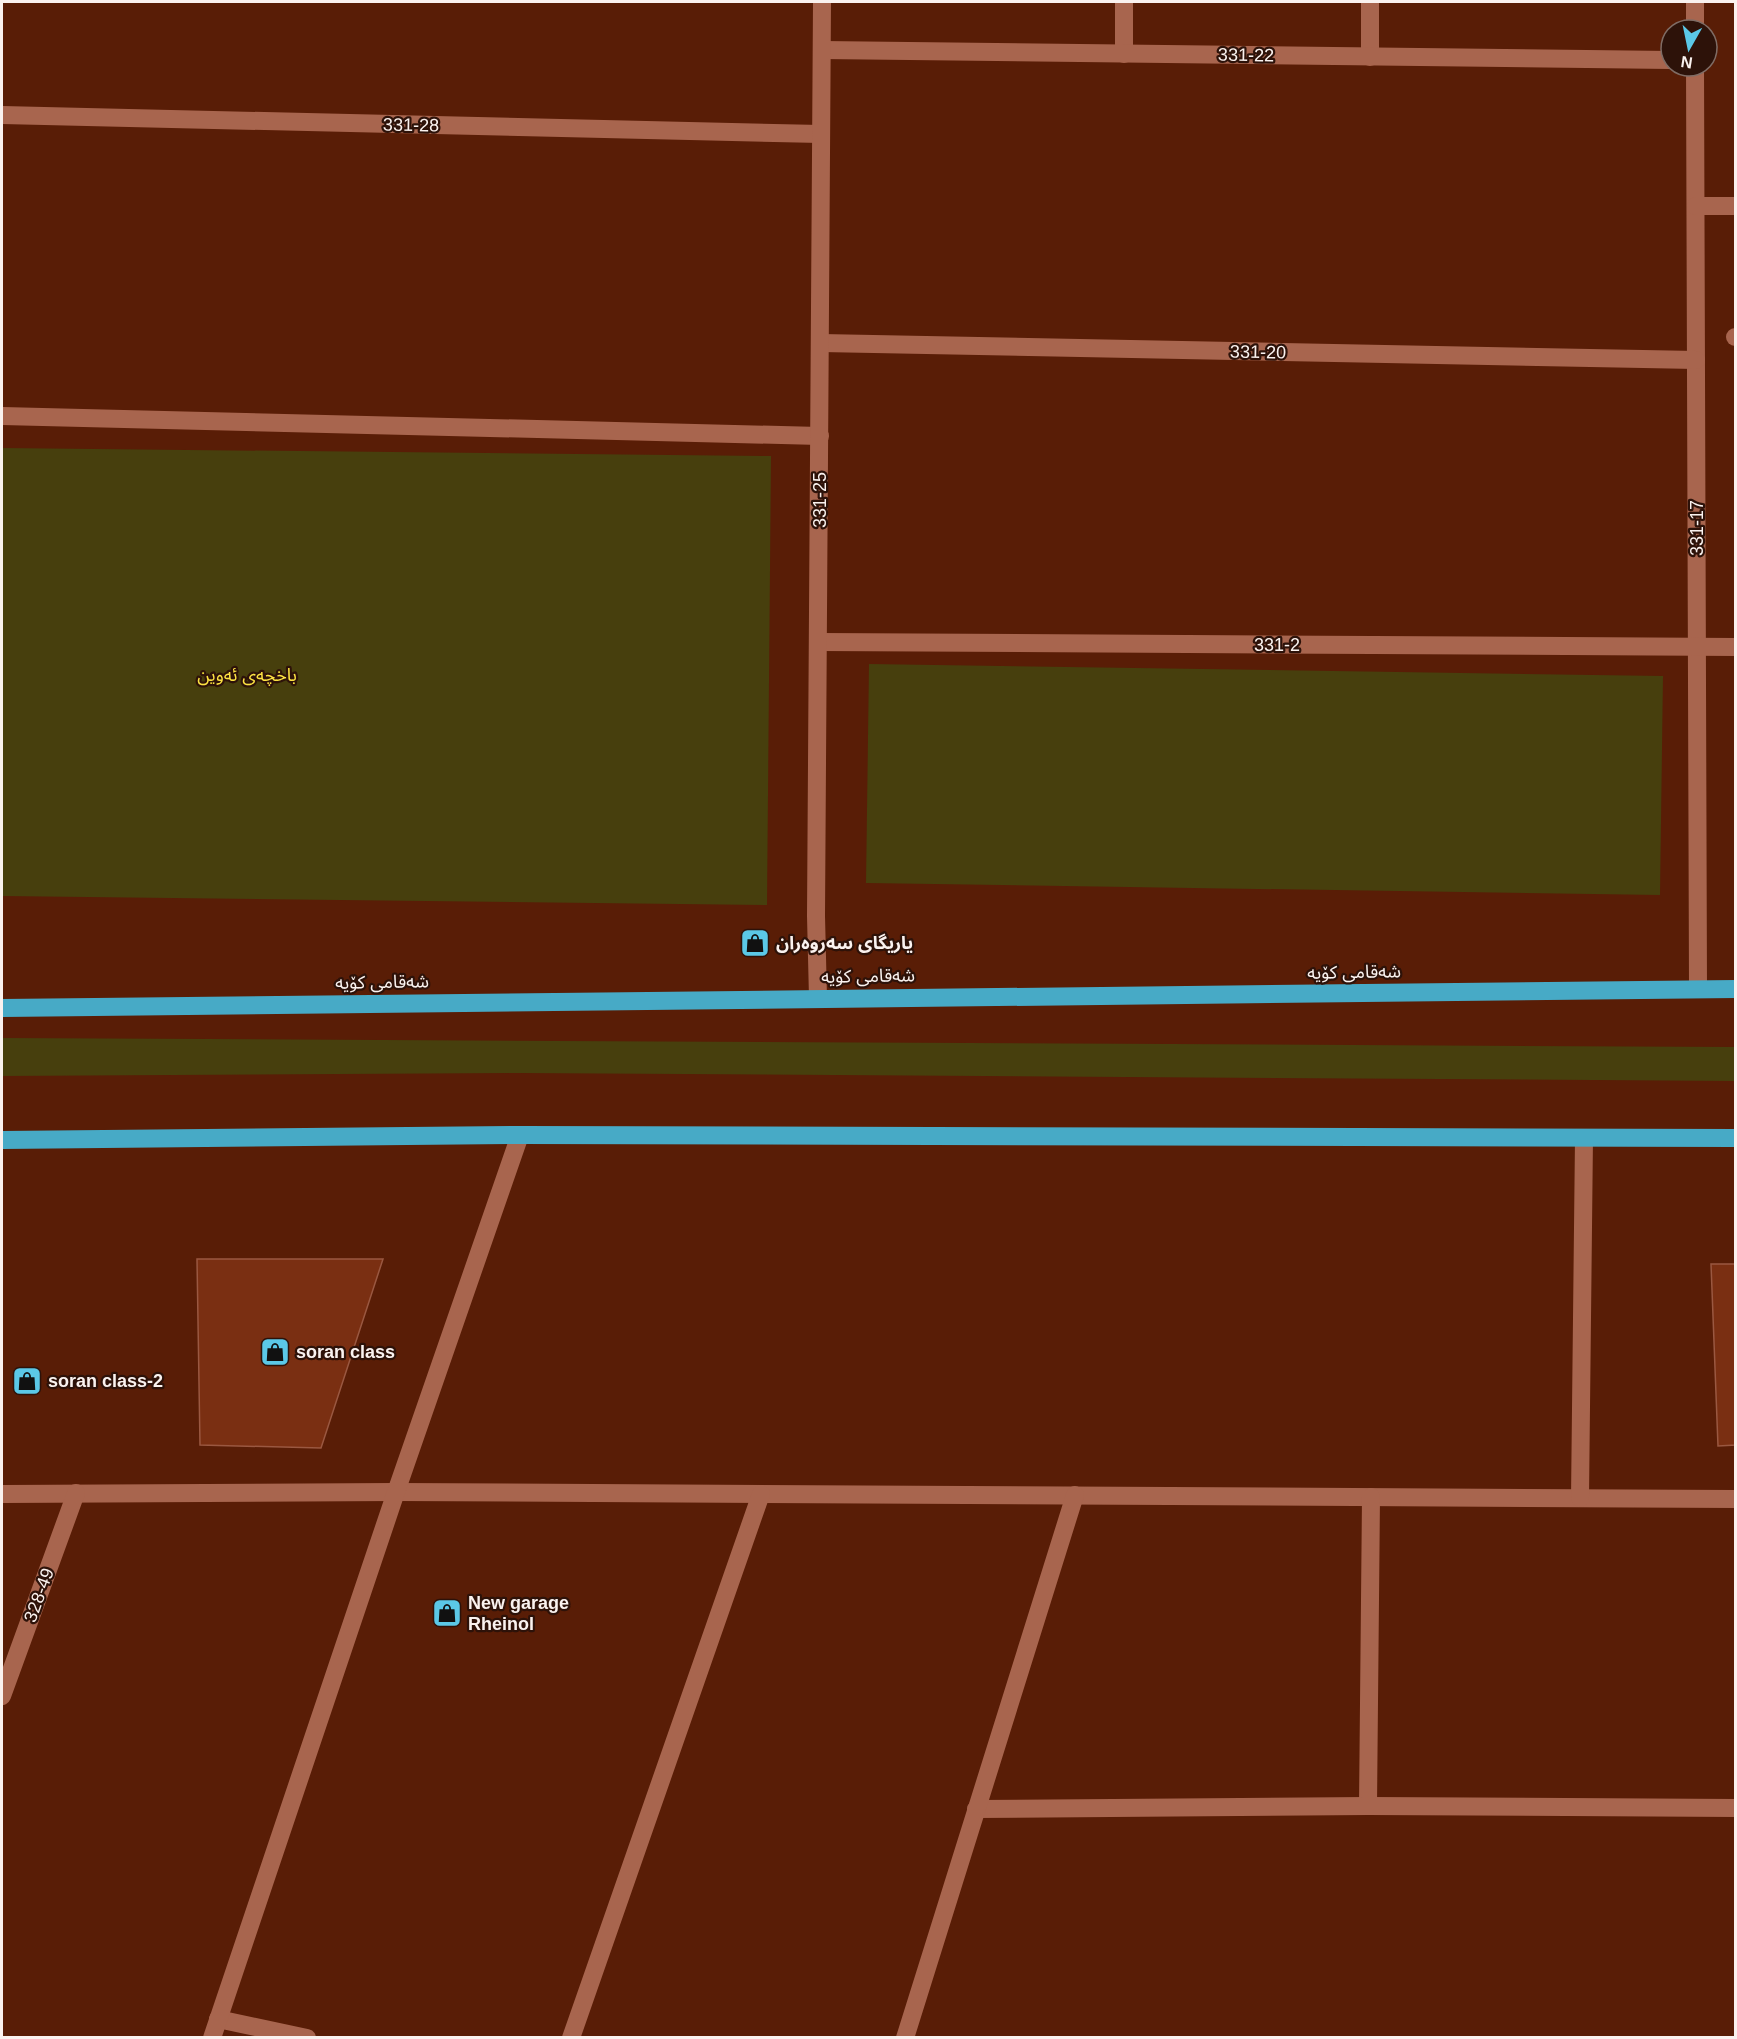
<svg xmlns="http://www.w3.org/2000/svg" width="1737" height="2039" font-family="Helvetica,'Noto Sans Arabic',sans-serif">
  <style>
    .green { fill: #473f0d }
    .building { fill: #7a2f12; stroke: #9a5841; stroke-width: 1.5 }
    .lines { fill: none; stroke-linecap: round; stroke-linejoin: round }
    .minor { stroke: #a8654e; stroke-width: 18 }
    .highway { stroke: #47aac6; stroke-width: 18 }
    .labels { text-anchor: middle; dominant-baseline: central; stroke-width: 4.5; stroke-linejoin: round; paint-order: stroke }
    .street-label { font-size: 18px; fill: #faf2ef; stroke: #2d1209 }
    .park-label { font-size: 18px; fill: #fde343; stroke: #2d1209 }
    .poi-label { font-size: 18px; font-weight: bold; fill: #faf2ef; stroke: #2d1209; text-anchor: start }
  </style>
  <rect width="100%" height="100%" fill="#591d06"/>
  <g class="green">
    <path d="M2,448L771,456L767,905L2,896Z"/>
    <path d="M869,664L1663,676L1660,895L866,883Z"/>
    <path d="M2,1038L1735,1047L1736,1081L520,1073L2,1076Z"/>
  </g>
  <g class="building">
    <path d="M197,1259H383L321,1448L200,1445Z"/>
    <path d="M1711,1264H1736V1445L1718,1446Z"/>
  </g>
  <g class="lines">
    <g class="minor">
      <path d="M1124,2V54"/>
      <path d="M1370,2V57"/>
      <path d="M1695,2V30"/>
      <path d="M822,50L1671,60"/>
      <path d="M1695,66L1698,989"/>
      <path d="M2,115L821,134"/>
      <path d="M1696,206H1736"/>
      <path d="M1735,337H1736"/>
      <path d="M821,343L1696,360"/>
      <path d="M2,416L820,436"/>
      <path d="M819,642L1736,647"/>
      <path d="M818,998L816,916L822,2"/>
      <path d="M2,1494L396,1492L1736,1499"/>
      <path d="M1580,1498L1584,1138"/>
      <path d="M2,1696L76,1493"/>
      <path d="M1368,1806L1371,1497"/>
      <path d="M976,1809L1368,1806L1736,1808"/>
      <path d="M218,2019L307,2038"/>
      <path d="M212,2038L396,1492L520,1135"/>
      <path d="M571,2038L761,1494"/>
      <path d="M905,2038L1075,1495"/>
    </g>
    <g class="highway">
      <path d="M2,1008L1736,989"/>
      <path d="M2,1140L520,1135L1736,1138"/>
    </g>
  </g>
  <defs>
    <g id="shop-square" transform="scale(1.5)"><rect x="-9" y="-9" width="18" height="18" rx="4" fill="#5bc8e7" stroke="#2d1209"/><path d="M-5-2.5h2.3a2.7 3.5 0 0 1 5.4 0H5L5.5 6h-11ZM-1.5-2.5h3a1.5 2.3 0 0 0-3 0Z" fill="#111"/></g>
  </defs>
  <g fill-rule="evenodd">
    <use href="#shop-square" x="755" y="943"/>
    <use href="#shop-square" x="275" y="1352"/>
    <use href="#shop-square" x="27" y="1381"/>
    <use href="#shop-square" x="447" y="1613"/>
  </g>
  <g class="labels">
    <g class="street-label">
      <text transform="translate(1246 55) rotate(1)">331-22</text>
      <text transform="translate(411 125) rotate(1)">331-28</text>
      <text transform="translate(1258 352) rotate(1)">331-20</text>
      <text transform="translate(820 500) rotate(-90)">331-25</text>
      <text transform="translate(1697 528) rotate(-90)">331-17</text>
      <text x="1277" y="645">331-2</text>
      <text transform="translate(1354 972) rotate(-1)">شەقامی کۆیە</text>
      <text transform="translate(868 976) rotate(-1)">شەقامی کۆیە</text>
      <text transform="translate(382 982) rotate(-1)">شەقامی کۆیە</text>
      <text transform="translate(39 1595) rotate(-70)">328-49</text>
    </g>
    <g class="park-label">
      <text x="247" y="675">باخچەی ئەوین</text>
    </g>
    <g class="poi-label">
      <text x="776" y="943">یاریگای سەروەران</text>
      <text x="296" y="1352">soran class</text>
      <text x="48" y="1381">soran class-2</text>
      <text x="468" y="1603">New garage<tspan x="468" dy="21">Rheinol</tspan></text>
    </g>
  </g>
  <rect width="1737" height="2039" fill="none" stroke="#faf2ef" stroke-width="6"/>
  <g transform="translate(1689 48) rotate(189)"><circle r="28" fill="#2d1209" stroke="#7f6c65" stroke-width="1.5"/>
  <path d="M0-4.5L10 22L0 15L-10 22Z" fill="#5bc8e7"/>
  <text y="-9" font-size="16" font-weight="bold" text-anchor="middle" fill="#faf2ef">N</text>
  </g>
</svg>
